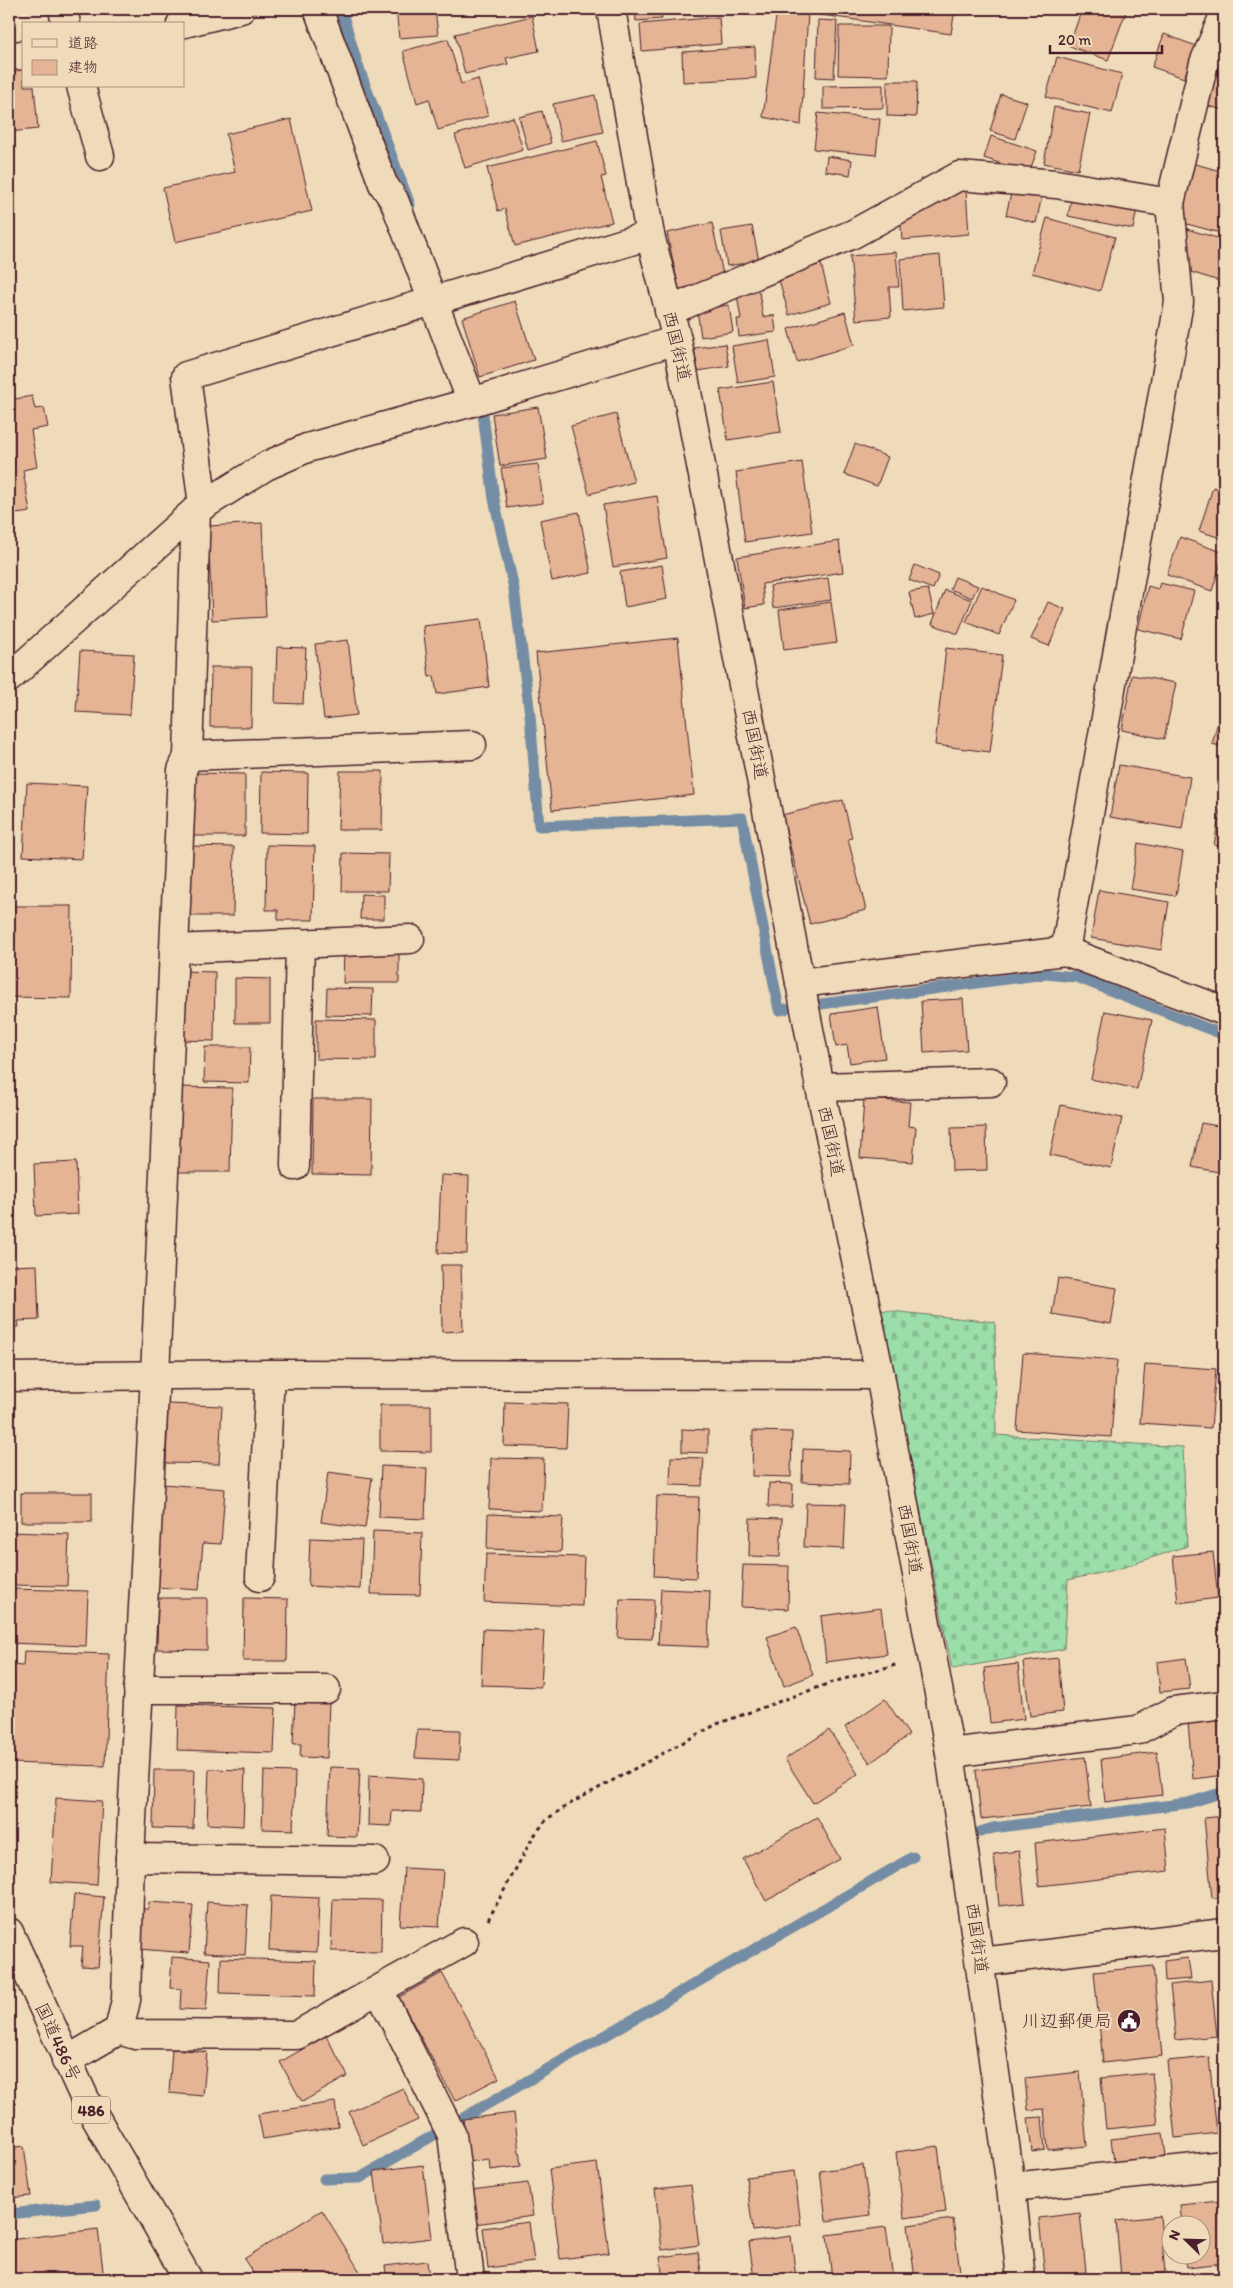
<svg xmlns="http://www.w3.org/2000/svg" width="1233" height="2288" font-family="Itim,'Klee One',sans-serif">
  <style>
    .cemetery { fill: url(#cemetery-stones); stroke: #727e6a }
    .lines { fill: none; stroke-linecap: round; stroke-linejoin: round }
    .stream { stroke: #758da4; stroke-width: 11 }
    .building { fill: #e4b495; stroke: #4a1f2b }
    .minor-casing { stroke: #4a1f2b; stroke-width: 31 }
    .highway-casing { stroke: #4a1f2b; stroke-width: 31 }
    .path { stroke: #4a1f2b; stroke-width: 3; stroke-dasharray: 4 4; stroke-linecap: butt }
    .minor { stroke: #efdbb9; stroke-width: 28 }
    .highway { stroke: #efdbb9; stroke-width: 28 }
    .labels { text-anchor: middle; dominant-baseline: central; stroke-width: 5; stroke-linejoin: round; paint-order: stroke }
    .shield { fill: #efdbb9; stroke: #7c5756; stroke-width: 1 }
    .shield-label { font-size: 16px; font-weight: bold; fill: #4a1f2b }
    .street-label { font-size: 18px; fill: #4a1f2b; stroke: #efdbb9 }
    .poi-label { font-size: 18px; fill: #4a1f2b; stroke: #efdbb9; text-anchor: end }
  </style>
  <defs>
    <pattern id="cemetery-stones" width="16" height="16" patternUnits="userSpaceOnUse" patternTransform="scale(1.25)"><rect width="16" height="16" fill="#9bdea9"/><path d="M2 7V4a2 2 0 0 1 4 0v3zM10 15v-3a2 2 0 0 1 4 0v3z" fill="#87be92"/></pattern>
  </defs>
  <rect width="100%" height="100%" fill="#efdbb9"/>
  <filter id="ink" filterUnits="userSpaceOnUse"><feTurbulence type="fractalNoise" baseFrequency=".02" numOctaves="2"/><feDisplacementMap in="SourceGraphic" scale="10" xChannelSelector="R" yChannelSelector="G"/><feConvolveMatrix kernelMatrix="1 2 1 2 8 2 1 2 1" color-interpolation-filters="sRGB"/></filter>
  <g filter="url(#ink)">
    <path class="cemetery" d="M881,1310L995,1322L996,1435L1183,1447L1187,1546L1118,1569L1068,1580L1064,1649L952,1669Z"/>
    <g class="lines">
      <g class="stream">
        <path d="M341,9L358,66L410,205"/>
        <path d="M483,415L494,499L514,589L530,715L539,826L742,818L779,1010L785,1009"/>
        <path d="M821,1004L1045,974L1076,977L1224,1035"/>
        <path d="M980,1832L993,1828L1188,1803L1224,1792"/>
        <path d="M324,2179L360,2178L913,1857"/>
        <path d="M9,2214L96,2205"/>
      </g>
    </g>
    <g class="building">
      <path d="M396,9H435L438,35L399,38Z"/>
      <path d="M635,9H661L662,19L636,21Z"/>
      <path d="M667,9H695L667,11Z"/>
      <path d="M777,9H955L951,34L808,13L801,125L763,117Z"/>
      <path d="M1082,9H1127L1108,60L1069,46Z"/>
      <path d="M532,16L539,51L506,58L508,64L465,74L455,34Z"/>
      <path d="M719,17L721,44L642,51L640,24Z"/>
      <path d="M818,20L837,21L834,78L816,77Z"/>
      <path d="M839,26H889L888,76L838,75Z"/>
      <path d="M1164,34L1196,46L1184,78L1152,67Z"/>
      <path d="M448,39L461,84L478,79L488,116L438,130L429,99L417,103L403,51Z"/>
      <path d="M755,47L756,78L683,82L682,52Z"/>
      <path d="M1219,51L1224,52V110L1204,105Z"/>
      <path d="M1057,57L1122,74L1112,113L1046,97Z"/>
      <path d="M24,69V86H34L38,129L9,132V71Z"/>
      <path d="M887,81H917L916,117L887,116Z"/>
      <path d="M883,85V108L823,109V86Z"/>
      <path d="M1001,94L1027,102L1015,139L990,131Z"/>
      <path d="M595,95L603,132L561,141L553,104Z"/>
      <path d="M1054,107L1090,114L1078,170L1044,163Z"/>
      <path d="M542,111L551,143L528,150L519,117Z"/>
      <path d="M818,113L880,119L876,155L814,149Z"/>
      <path d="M513,117L523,150L465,168L455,135Z"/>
      <path d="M291,119L312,211L175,242L163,188L235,172L226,134Z"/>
      <path d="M991,136L1037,151L1029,173L984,158Z"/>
      <path d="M597,141L606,176L601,177L612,222L515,246L505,209L498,211L487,168Z"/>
      <path d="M827,156L852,160L850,175L825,171Z"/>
      <path d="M1192,163L1224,172V234L1176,221Z"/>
      <path d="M1012,189L1042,196L1036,223L1006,215Z"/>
      <path d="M966,190L969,234L902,240L900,213Z"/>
      <path d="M1073,191L1138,204L1133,229L1068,216Z"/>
      <path d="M1047,218L1115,237L1100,291L1032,273Z"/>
      <path d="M712,223L724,279L679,289L667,233Z"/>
      <path d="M752,226L759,261L727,266L721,231Z"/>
      <path d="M1180,227L1224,240V261L1219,281L1181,269Z"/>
      <path d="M896,252L899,287H889L891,317L856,320L850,256Z"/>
      <path d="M940,255L944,307L903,311L900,259Z"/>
      <path d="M821,264L831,303L789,315L778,276Z"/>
      <path d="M759,292L763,317L774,315L776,332L739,337L737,319H741L737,295Z"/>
      <path d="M515,301L534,360L480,377L462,318Z"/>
      <path d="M729,305L733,332L701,337L697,310Z"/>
      <path d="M845,312L854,345L797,362L788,329Z"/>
      <path d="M769,340L775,377L738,383L732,346Z"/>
      <path d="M725,344L729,366L698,371L694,348Z"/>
      <path d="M773,382L781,432L728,440L720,390Z"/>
      <path d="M32,396L35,409L44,408L48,427L31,430L37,467L23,470L30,512L9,515V400Z"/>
      <path d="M538,407L547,459L500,466L492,414Z"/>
      <path d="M616,414L634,482L589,494L571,426Z"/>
      <path d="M855,444L888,457L877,486L844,474Z"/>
      <path d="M802,462L812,532L745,542L736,472Z"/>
      <path d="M538,464L543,503L507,508L501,468Z"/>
      <path d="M1213,487L1224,491V539L1199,531Z"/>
      <path d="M657,496L667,558L613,567L603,505Z"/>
      <path d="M579,512L591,573L552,581L540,520Z"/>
      <path d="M262,523L266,617L212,620L208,526Z"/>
      <path d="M1180,537L1224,553L1212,591L1167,575Z"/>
      <path d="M839,541L843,572L762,584L764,605L745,608L737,557Z"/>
      <path d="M662,565L667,599L625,607L620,572Z"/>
      <path d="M915,565L939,575L933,589L909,580Z"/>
      <path d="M955,577L978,586L972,598L950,589Z"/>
      <path d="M828,578L831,600L773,608L770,586Z"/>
      <path d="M1160,583L1194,591L1181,639L1138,629L1148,586L1158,589Z"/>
      <path d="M982,586L1014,600L999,635L966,622Z"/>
      <path d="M928,589L934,614L915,619L909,592Z"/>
      <path d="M945,590L972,600L958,634L932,624Z"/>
      <path d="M831,602L837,643L784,650L779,610Z"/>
      <path d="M1048,602L1065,609L1049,646L1031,639Z"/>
      <path d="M481,619L489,687L437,694L434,676L429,677L423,626Z"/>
      <path d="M678,638L694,795L552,810L536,653Z"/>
      <path d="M348,640L357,715L324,719L315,644Z"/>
      <path d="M277,647L306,648L303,704L275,703Z"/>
      <path d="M946,648L1002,655L990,752L935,745Z"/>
      <path d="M80,651L134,654L130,715L76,712Z"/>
      <path d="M211,667H252L251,727H210Z"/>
      <path d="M1132,675L1176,683L1164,739L1122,730Z"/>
      <path d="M1224,700V747L1212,744Z"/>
      <path d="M1119,765L1190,777L1182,829L1110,817Z"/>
      <path d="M340,771H383L382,830H338Z"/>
      <path d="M261,772L308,773L307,834L260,833Z"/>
      <path d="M193,773L245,774V836H192Z"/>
      <path d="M27,783L87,786L82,859L23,856Z"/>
      <path d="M1224,789V847L1214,845Z"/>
      <path d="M843,800L852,838L848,839L866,910L810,924L782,815Z"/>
      <path d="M1138,843L1183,852L1176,896L1130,889Z"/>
      <path d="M267,845L315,846L313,920H278V910H266Z"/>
      <path d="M190,846L234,847L233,916H188Z"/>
      <path d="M343,853L389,854L388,891H342Z"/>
      <path d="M1099,890L1169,902L1161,950L1091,938Z"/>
      <path d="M361,894L384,895V919H360Z"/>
      <path d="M9,906H72L71,998L9,997Z"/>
      <path d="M344,950L399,951V983H343Z"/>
      <path d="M180,971L215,972L214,1041L179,1040Z"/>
      <path d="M235,978L270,979V1023H235Z"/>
      <path d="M327,988L373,989L372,1016L326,1015Z"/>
      <path d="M963,999L967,1050L924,1053L921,1001Z"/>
      <path d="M878,1007L885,1058L850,1063L847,1045L836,1047L831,1014Z"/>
      <path d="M1105,1011L1152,1020L1137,1089L1091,1079Z"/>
      <path d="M316,1019L376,1020V1060L316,1059Z"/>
      <path d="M205,1047H250L249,1083L204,1082Z"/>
      <path d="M178,1087L232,1088L230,1172H177Z"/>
      <path d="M313,1099H372L371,1175L312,1174Z"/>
      <path d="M864,1099L910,1102L908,1126L916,1127L913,1162L860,1158Z"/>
      <path d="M1061,1105L1122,1118L1111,1168L1050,1155Z"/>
      <path d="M1201,1123L1224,1127V1173L1192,1167Z"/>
      <path d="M986,1127L987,1170L952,1171L951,1128Z"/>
      <path d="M76,1162L78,1214L36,1216L34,1164Z"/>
      <path d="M441,1175L469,1176L467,1254L438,1253Z"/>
      <path d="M37,1265L39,1320L18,1321L19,1327H9V1266Z"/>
      <path d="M441,1265H461L463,1331L442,1332Z"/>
      <path d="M1058,1278L1117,1288L1111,1324L1052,1314Z"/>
      <path d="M1023,1353L1117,1360L1111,1437L1017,1430Z"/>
      <path d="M1145,1364L1216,1369L1211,1428L1140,1423Z"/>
      <path d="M505,1402L568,1404L566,1448L504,1446Z"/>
      <path d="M168,1404L222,1406L219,1464L166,1463Z"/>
      <path d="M380,1405H431V1452L380,1451Z"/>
      <path d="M682,1429L708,1430V1453L682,1452Z"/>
      <path d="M753,1431L792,1432L791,1477L752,1476Z"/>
      <path d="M803,1449L850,1451L849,1484L802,1482Z"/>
      <path d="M671,1457L704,1458L702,1486L670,1485Z"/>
      <path d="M491,1458L544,1459L542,1511L489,1509Z"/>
      <path d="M381,1466L427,1468L425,1519L379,1517Z"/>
      <path d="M328,1472L372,1478L365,1528L321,1522Z"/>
      <path d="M769,1483L793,1484L792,1507H768Z"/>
      <path d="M163,1484L225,1489L221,1544L203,1543L199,1590L155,1587Z"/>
      <rect x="21" y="1493" width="71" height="29"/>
      <path d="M657,1496L699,1497L696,1578L654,1576Z"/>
      <path d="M806,1503L846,1504L844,1549L804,1547Z"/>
      <path d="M488,1514L563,1517L561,1552L487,1549Z"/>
      <path d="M750,1518L782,1519L780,1557L749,1556Z"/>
      <path d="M373,1531L422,1533L420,1595L371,1594Z"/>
      <path d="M9,1532L69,1534L67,1586L9,1585Z"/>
      <path d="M310,1538L362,1540L360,1589L308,1586Z"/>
      <path d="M1213,1552L1218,1598L1178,1603L1173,1556Z"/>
      <path d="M486,1554L584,1557L582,1606L484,1602Z"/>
      <path d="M743,1565L789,1566L788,1609L741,1607Z"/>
      <path d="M10,1589L88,1591L86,1646L9,1643Z"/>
      <path d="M661,1589L710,1591L708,1647L658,1645Z"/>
      <path d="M158,1598H207V1650L157,1649Z"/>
      <path d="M244,1598L288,1599L287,1661H243Z"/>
      <path d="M620,1599L654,1600L652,1639L618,1638Z"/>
      <path d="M881,1608L887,1654L826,1662L821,1616Z"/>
      <path d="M796,1627L813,1675L784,1686L767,1637Z"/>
      <path d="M483,1629L544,1631L541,1687L481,1685Z"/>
      <path d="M24,1651L109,1654L105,1766L9,1763V1665L23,1666Z"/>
      <path d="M1058,1658L1063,1712L1030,1716L1023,1662Z"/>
      <path d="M1186,1658L1190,1689L1160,1692L1157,1662Z"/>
      <path d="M1018,1664L1024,1719L990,1723L984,1668Z"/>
      <path d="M885,1699L909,1735L870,1763L845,1727Z"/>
      <path d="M295,1700L329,1701L327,1758L300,1757L301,1744H293Z"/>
      <path d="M178,1705L276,1708L274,1753L177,1750Z"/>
      <path d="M1224,1719V1775L1193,1779L1188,1723Z"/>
      <path d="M417,1729L460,1730L459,1760L415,1758Z"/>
      <path d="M829,1730L858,1774L813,1803L785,1759Z"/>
      <path d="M1157,1752L1162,1795L1105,1802L1101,1759Z"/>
      <path d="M1085,1757L1091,1807L981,1819L976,1770Z"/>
      <path d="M330,1767L360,1768L357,1837L327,1836Z"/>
      <path d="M209,1769L245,1770L243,1826L207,1824Z"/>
      <path d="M154,1770H195L193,1829L153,1828Z"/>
      <path d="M264,1771L295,1772L293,1830L262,1829Z"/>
      <path d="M369,1775L422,1779L421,1812L392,1811L391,1826L368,1825Z"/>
      <path d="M56,1798L102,1801L97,1885L51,1882Z"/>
      <path d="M1224,1816V1897L1212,1898L1204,1818Z"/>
      <path d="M817,1817L840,1859L766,1901L743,1859Z"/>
      <path d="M1165,1828L1169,1871L1039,1886L1035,1843Z"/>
      <path d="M1019,1851L1025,1903L999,1906L994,1854Z"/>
      <path d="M404,1868L443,1870L439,1927L400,1925Z"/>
      <path d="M74,1894L104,1897L98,1967L81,1966L83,1946H70Z"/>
      <path d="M271,1896L319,1898L317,1952L269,1950Z"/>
      <path d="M333,1899L382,1900L381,1952L331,1951Z"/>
      <path d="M149,1902L193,1905L189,1953L138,1949L142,1909H148Z"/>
      <path d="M207,1902L248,1905L245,1955L204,1953Z"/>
      <path d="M172,1957L210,1960L206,2010L180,2009L181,1989L170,1988Z"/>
      <path d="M221,1958L316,1961L315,1996L220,1993Z"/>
      <path d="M1188,1958L1191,1979L1165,1981L1164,1961Z"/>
      <path d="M1153,1966L1162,2056L1103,2063L1094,1972Z"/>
      <path d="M442,1973L499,2078L455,2101L399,1997Z"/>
      <path d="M1211,1980L1217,2036L1176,2040L1170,1985Z"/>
      <path d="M326,2036L348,2076L302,2102L280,2062Z"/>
      <path d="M172,2049L207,2052L203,2096L169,2093Z"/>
      <path d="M1209,2057L1217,2133L1175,2138L1167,2061Z"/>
      <path d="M1080,2072L1087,2146L1048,2150L1044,2109L1028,2110L1025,2078Z"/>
      <path d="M1152,2073L1158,2124L1106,2129L1101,2078Z"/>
      <path d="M403,2088L418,2120L363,2145L349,2112Z"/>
      <path d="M335,2102L338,2127L263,2139L258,2114Z"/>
      <path d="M514,2113L521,2166L490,2170L489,2159L468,2162L463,2119Z"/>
      <path d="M1042,2117L1045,2150L1032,2152L1028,2118Z"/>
      <path d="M1224,2123V2150L1220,2151L1218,2124Z"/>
      <path d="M1163,2133L1166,2156L1114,2162L1111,2139Z"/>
      <path d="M24,2146L31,2196L9,2198V2148Z"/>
      <path d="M938,2146L946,2212L904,2218L896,2152Z"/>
      <path d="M597,2163L609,2253L560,2259L549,2169Z"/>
      <path d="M423,2165L432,2238L383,2244L374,2171Z"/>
      <path d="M863,2165L870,2215L826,2221L820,2171Z"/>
      <path d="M794,2171L801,2225L753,2231L746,2177Z"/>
      <path d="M528,2183L533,2216L475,2224L471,2190Z"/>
      <path d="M691,2185L699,2245L662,2250L655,2189Z"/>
      <path d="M1220,2201L1224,2263L1187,2267L1185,2256H1200V2226H1182L1180,2205Z"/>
      <path d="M322,2210L362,2275L355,2279H257L244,2259Z"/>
      <path d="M1080,2213L1086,2272L1045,2277L1039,2218Z"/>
      <path d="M1160,2216L1165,2273L1121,2277L1116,2221Z"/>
      <path d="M953,2219L961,2279H915L908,2225Z"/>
      <path d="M529,2222L534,2262L488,2268L483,2228Z"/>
      <path d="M886,2227L893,2279H832L827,2235Z"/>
      <path d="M98,2229L104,2279H9V2240Z"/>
      <path d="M791,2236L796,2279H754L749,2242Z"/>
      <path d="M698,2252L702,2279H663L660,2257Z"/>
      <path d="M427,2261L429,2279H387L385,2266Z"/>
      <path d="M609,2273L610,2279H570L569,2278Z"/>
      <path d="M530,2275L531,2279H492Z"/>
    </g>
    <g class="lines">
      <g class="minor-casing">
        <g id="minor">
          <path d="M63,9L66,24"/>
          <path d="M318,9L383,184L394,200L472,402"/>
          <path d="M611,9L650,235L677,340L820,1087L880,1375L950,1753L1011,2187L1021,2279"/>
          <path d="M181,24L241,9"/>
          <path d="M9,56L24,55"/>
          <path d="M81,86L100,156"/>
          <path d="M669,311L853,234L959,176L1056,184L1170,203"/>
          <path d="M203,505L186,376L650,235"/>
          <path d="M9,678L196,510L266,466L307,448L472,402L677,340"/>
          <path d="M188,756L472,745"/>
          <path d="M175,949L410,939"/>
          <path d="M1065,951L1179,302L1170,203L1204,63L1224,15"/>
          <path d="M800,983L1065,951L1224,1011"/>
          <path d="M820,1087L991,1082"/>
          <path d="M295,1166L300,943"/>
          <path d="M9,1377L270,1374L880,1375"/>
          <path d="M260,1577L270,1374"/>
          <path d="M138,1689H326"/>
          <path d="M950,1753L1138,1730L1174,1711L1224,1705"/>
          <path d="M130,1858L375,1861"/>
          <path d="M980,1962L1224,1933"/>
          <path d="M379,1990L452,2135L470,2279"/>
          <path d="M119,2030L132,2034L297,2035L464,1942"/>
          <path d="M66,2061L119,2030L126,2000L130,1858L155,1375L182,770L188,756L196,510"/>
          <path d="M1011,2187L1224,2165"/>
        </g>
      </g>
      <g class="highway-casing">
        <path id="highway" d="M9,1932L85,2099L188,2279"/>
      </g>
      <path class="path" d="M488,1920L533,1837L547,1819L573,1802L717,1724L833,1682L899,1664"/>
      <use href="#minor" class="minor"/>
      <use href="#highway" class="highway"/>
    </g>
  </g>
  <defs>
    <g id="civic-disc" transform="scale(1.25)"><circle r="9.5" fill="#4a1f2b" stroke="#efdbb9"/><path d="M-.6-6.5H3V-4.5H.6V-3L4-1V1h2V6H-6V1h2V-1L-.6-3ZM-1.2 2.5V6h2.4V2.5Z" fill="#fff"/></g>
  </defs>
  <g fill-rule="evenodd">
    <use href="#civic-disc" x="1129" y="2021"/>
  </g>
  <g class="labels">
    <rect class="shield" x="72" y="2096.5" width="38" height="27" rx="4"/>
    <g class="shield-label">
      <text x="91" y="2110">486</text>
    </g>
    <g class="street-label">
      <text transform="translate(677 346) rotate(77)">西国街道</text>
      <text transform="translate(755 744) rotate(79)">西国街道</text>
      <text transform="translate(831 1141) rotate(78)">西国街道</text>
      <text transform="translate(910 1539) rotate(80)">西国街道</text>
      <text transform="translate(977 1938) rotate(82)">西国街道</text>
      <text transform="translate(58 2042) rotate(65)">国道486号</text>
    </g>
    <g class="poi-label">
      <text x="1112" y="2021">川辺郵便局</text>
    </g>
  </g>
  <rect width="1233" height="2288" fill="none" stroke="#efdbb9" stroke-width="30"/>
  <rect x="15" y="15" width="1203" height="2258" fill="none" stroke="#4a1f2b" stroke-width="2" filter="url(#ink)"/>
  <rect x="22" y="22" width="162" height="65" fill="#efdbb9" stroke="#ad9080"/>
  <rect x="32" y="39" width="25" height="8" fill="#efdbb9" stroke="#ad9080"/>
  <text x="68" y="48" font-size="15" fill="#4a1f2b">道路</text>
  <rect x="32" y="60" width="25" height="15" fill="#e4b495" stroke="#ad9080"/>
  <text x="68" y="72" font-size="15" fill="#4a1f2b">建物</text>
  <g transform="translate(1186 2240) rotate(293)"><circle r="24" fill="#efdbb9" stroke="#ad9080"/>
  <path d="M0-4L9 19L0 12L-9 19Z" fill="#4a1f2b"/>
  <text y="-8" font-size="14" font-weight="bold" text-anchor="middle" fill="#4a1f2b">N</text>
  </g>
  <path d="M1050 45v8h112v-8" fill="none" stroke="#4a1f2b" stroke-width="2.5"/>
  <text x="1058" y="45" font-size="15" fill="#4a1f2b" stroke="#efdbb9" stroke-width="4" paint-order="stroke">20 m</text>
</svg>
